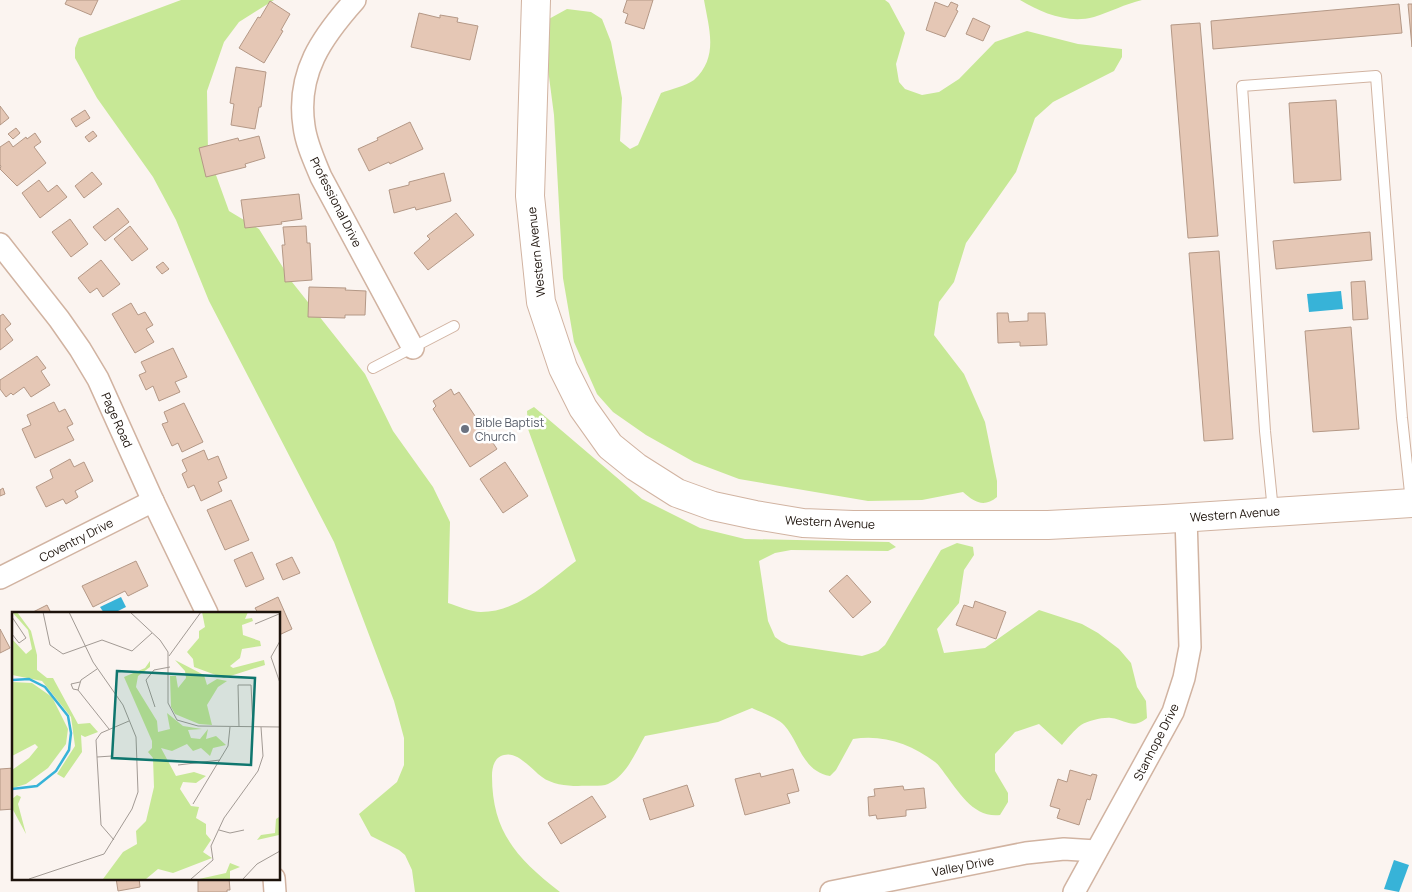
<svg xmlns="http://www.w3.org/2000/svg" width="1412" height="892" font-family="Manrope,sans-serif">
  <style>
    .green { fill: #c7e896 }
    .water { fill: #37b3d8 }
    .building { fill: #e5c7b5; stroke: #b49886 }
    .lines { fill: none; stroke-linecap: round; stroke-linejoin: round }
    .service-casing { stroke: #d1b3a1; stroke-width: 12 }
    .minor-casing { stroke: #d1b3a1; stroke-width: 24 }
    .primary-casing { stroke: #d1b3a1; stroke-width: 30 }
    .service { stroke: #fff; stroke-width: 10 }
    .minor { stroke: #fff; stroke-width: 21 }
    .primary { stroke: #fff; stroke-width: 28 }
    .worship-dot { fill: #6b7280; stroke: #fff; stroke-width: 2 }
    .labels { text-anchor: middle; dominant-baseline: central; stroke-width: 5; stroke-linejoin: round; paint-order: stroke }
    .street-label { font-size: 12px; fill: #1c120b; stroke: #fff }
    .worship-label { font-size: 12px; fill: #5b616d; stroke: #fff; text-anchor: start }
    .inset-river { fill: none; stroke: #37b3d8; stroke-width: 2.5 }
    .inset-road { fill: none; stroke: #a29a94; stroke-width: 1 }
    .view { fill: #0f766e; fill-opacity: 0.15; stroke: #0f766e; stroke-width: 2.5 }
    .inset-edge { fill: none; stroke: #1c120b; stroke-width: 2.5 }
  </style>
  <rect width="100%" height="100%" fill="#fbf4f0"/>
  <g class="green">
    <path d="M181,0H274L239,22L224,42L207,91L208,153L229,211L259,229L292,282L365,374L393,431L433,487L450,522L448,603C458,606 471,612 481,612C518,612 548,582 576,561L528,429L527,411L534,407L642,499L700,528L745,539L889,542L896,547L888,551L791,550L775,553L759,561L768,621L775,637L782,642L789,645L862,656L878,651L885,645L941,550L957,543L973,547L974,555L964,570L959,603L937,629L944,653L985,648L1039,610L1082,624L1098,633L1119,649L1131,663L1137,687L1146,701L1147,718C1132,730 1127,720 1111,718C1103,717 1088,721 1081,725C1074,730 1067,739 1062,745L1039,724L1015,732L995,754V771L1008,793V802L1000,815C973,818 959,792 945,774C942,770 939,765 935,762C911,744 883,734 853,739L836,770L830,776C802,771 800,743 784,725C778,718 760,712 752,708L718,722L645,736C635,753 627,775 608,784C601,787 587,785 578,786C566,786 551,784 542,777C532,770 518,751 504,755C494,757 492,768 492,776C492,833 518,859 560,892H415L412,870L405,855L399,850L371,836L359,814L397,782L404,765V738L394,701L334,542L209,301L176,220L153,177L97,98L75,58V48L79,38Z"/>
    <path d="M704,0H885L889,3L905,33L896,64L899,82L905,89L922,95L939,92L959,79L995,42L1027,31L1078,44L1122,49V57L1114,71L1053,102L1035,118L1016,172L966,243L954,282L939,302L934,335L964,374L985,422L997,481V497C984,508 974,502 963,492L922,500L868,501L739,479L694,462L646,435L613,412L597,394L574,342L563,278L554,115L543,31L547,20L567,9L591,12L602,19L611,42L622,98L620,141L630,149L638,145L661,93C671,89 686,86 694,80C719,57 709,29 704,0Z"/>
    <path d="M1020,0H1142C1125,4 1110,12 1094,17C1068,24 1042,13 1020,0Z"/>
  </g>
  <g class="water">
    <path d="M1341,291L1343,309L1309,312L1307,294Z"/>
    <path d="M121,597L126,607L114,613H104L100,607Z"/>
    <path d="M1394,860L1409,865L1399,892L1384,889Z"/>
  </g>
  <g class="building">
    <path d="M67,0H98L91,15L65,4Z"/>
    <path d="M627,0H653L644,29L625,23L628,14L623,12Z"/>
    <path d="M270,1L290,14L281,30L283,31L264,63L239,48L258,17L260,18Z"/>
    <path d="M935,2L948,7L951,2L958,5L956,10L958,11L945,37L926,30Z"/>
    <path d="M1399,4L1402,33L1213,49L1211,21Z"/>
    <path d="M1408,4H1412V47Z"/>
    <path d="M419,13L440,18V15L458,18L457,22L478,26L470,60L411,47Z"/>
    <path d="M973,18L990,26L983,41L966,34Z"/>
    <path d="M1200,23L1218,236L1188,238L1171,25Z"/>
    <path d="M236,67L266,72L261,107H259L255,129L231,125L234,104L230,103Z"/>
    <path d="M1336,100L1341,180L1294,183L1289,103Z"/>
    <path d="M0,106L9,118L0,125Z"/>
    <path d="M85,110L90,118L76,127L71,119Z"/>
    <path d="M410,122L423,149L390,164L389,162L369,171L358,149L378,140L377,138Z"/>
    <path d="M16,128L20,133L13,139L8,134Z"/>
    <path d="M93,131L97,136L89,142L85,137Z"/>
    <path d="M35,133L41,142L34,147L46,163L17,186L0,169L1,166L0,165V147L9,141L13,147L26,137L27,139Z"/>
    <path d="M259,136L265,158L245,164L246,167L206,177L199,148L238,138L239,141Z"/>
    <path d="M92,172L102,184L84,198L75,186Z"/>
    <path d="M444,173L451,201L416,210L415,207L394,213L389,190L409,185V182Z"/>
    <path d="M39,180L48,192L57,185L67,197L40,218L22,193Z"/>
    <path d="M299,194L302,219L281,222L282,224L245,228L241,200Z"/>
    <path d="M118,208L129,222L105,241L93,227Z"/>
    <path d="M456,213L474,235L428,270L414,253L430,239L427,236Z"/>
    <path d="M70,219L88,244L71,257L52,232Z"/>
    <path d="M130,226L148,249L132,261L114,239Z"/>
    <path d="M306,226L307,243H310L312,280L285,282L282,245H285L283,227Z"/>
    <path d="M1370,232L1372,260L1276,269L1273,241Z"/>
    <path d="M1219,251L1233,439L1204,441L1189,253Z"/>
    <path d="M101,260L120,284L103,297L97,288L90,293L78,278Z"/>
    <path d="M163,262L169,269L162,274L156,267Z"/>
    <path d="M1365,281L1368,319L1353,320L1351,282Z"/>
    <path d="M309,287L346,288L345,290L366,291L365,315H345V318L308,317Z"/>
    <path d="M131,303L138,315L145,312L153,325L146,329L154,342L135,353L112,314Z"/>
    <path d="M997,313H1008L1009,322L1028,321V313H1045L1047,345L1020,346V342L998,343Z"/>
    <path d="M3,314L11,324L5,329L13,340L0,350V316Z"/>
    <path d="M1351,327L1359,429L1313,432L1305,331Z"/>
    <path d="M173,348L187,377L175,382L180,392L159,401L153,386L146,390L139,375L146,372L141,362Z"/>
    <path d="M37,356L46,368L41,371L50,385L31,397L24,387L13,395L11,393L6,397L0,389V380Z"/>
    <path d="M451,389L454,395L459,392L497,449L470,467L433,409L436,406L433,401Z"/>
    <path d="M54,402L59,412L65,409L73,424L67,427L74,440L35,458L22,429L31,425L27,415Z"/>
    <path d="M184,403L203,442L182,452L178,443L172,446L162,424L168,422L164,412Z"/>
    <path d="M204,450L208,460L218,456L227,478L218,482L222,491L201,501L194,485L188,488L182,474L187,471L182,460Z"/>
    <path d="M70,459L74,467L84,462L93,481L75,491L78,497L66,504L63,499L46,507L36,487L53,478L50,470Z"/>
    <path d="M505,462L528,496L503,513L480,479Z"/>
    <path d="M3,488L5,494L0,496V490Z"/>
    <path d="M231,500L249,540L225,550L207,510Z"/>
    <path d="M252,552L264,579L246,587L234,560Z"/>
    <path d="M292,557L300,573L283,580L276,564Z"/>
    <path d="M136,561L148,586L128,596L125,591L93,607L82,586Z"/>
    <path d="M847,575L871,602L853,618L829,591Z"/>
    <path d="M278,597L292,629L279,635V613H258L255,608Z"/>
    <path d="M975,601L1006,612L996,639L956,625L964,605L973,608Z"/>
    <path d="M47,605L51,613H31Z"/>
    <path d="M0,629L10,648L0,653Z"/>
    <path d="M14,768V809L0,810V769Z"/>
    <path d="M793,769L799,791L787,794L790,803L745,815L735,779L760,773L761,777Z"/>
    <path d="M1070,770L1091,776L1092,774L1097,775L1090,800L1087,799L1079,825L1057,818L1060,809L1050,806L1058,779L1067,782Z"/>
    <path d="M687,785L694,806L650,820L643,799Z"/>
    <path d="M903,786L904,790L924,788L926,808L906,810V816L877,819L876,815L869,816L868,797L875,796L874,789Z"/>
    <path d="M592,796L606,817L561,844L548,823Z"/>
    <path d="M116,878H139L140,887L118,891Z"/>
    <path d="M198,878H229L230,890H227V892H198Z"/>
  </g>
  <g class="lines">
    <g class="service-casing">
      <g id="service">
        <path d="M373,368L454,326"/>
        <path d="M1273,511L1265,431L1242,86L1376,76L1402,418L1411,502"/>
      </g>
    </g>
    <g class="minor-casing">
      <g id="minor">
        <path d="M355,0C322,37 296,73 304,126C306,143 314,160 321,177L413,348"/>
        <path d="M0,244L59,319L80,349L98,379L153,501L207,613"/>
        <path d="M0,578L153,501"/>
        <path d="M274,878L275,892"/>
        <path d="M831,892L1026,853L1064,849L1096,851"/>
        <path d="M1074,892L1173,712L1184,678L1190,647L1186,517"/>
      </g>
    </g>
    <g class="primary-casing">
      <path id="primary" d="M536,0L530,196L541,302L563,368L583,408L610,446L636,467L677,493L713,506L755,515L803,523L853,525H1048L1164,519L1412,503"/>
    </g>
    <use href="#service" class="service"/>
    <use href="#minor" class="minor"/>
    <use href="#primary" class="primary"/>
  </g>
  <circle class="worship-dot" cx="465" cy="429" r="5"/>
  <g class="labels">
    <g class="street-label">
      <text transform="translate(336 202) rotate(63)">Professional Drive</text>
      <text transform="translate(536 252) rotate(-96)">Western Avenue</text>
      <text transform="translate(117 420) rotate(66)">Page Road</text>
      <text transform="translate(1235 514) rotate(-4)">Western Avenue</text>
      <text transform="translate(830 522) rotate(3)">Western Avenue</text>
      <text transform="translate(76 540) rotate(-27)">Coventry Drive</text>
      <text transform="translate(1156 742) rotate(-63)">Stanhope Drive</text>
      <text transform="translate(963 866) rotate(-11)">Valley Drive</text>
    </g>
    <g class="worship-label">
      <text x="475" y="422">Bible Baptist<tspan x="475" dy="14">Church</tspan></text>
    </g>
  </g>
  <g transform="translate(12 612)">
    <rect width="268" height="268" fill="#fbf4f0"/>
    <path d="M0,0H5L19,19L25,43V58L35,66H41L66,112L78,111L86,120L73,125L69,123L70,140L52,166L45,162L63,134L59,105L30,69L0,63V27L14,42L20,37L16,18ZM190,0H236L233,7L240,6L241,9L230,13L231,23L248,29L249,34L230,37L228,46L218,54L221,56L252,48L253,53L212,66L182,55L181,47L175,40L187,26V19L193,15ZM163,48L192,63L195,73L205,67L215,69L206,75L195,93L200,113L187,112L163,102L159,95L158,64H164L166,76L174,66L173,59ZM138,49V55L126,64L124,75L145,109L146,120L158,117L155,101L171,114L190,117L176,118L179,126L188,127L196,117L194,127L204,124L214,133L201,136L198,144L189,136L181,139L175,132L160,139L149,136L164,164L182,160L194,164L184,171L171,170L168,177L179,194L187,195L184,206L194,212V222L199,228L191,240L200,246L161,261L146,257L134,267H91L111,240L125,232L124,219L134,209L142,175L141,146L136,140L140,136V129L112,65L133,56ZM0,70L20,71L40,85L56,117L54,132L36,156L14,172L1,176L0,158L17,146L26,135L23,132L0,144ZM5,183L9,185L6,192L14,222L0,196V187ZM267,205V223L245,228L249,223L263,221L264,207ZM218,251L228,255L218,259V267H187L214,261Z" fill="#c7e896"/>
    <path class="inset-river" d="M0,68L17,67L33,75L56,104L59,121L57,138L44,159L25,174L0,177"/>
    <path class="inset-road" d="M31,0L38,33L51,42L90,28L120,39L140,21M118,0L148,28L156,40V91L165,108L186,114L268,115M0,5L14,26L7,31L0,22M243,12L267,2M268,29L259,45L268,71M157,44L189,0M85,57L69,68L66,78L97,117M66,78L61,77L59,72L68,70M143,95L134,68L142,58L158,55M227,115L226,73H239L241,115M85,145L100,144M166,153L208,148M181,192L216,134L218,115M207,218L218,221L232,218M102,228L89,213L84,128L89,121L117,109M17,267L92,242L120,197L126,180L124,125L111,93L81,50L57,0M179,267L201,248L199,234L212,206L246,159L251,144L249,115M231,267L245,252L268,239"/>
    <path class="view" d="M105,59L243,66L239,153L100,146Z"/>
    <rect width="268" height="268" class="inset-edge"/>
  </g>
</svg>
